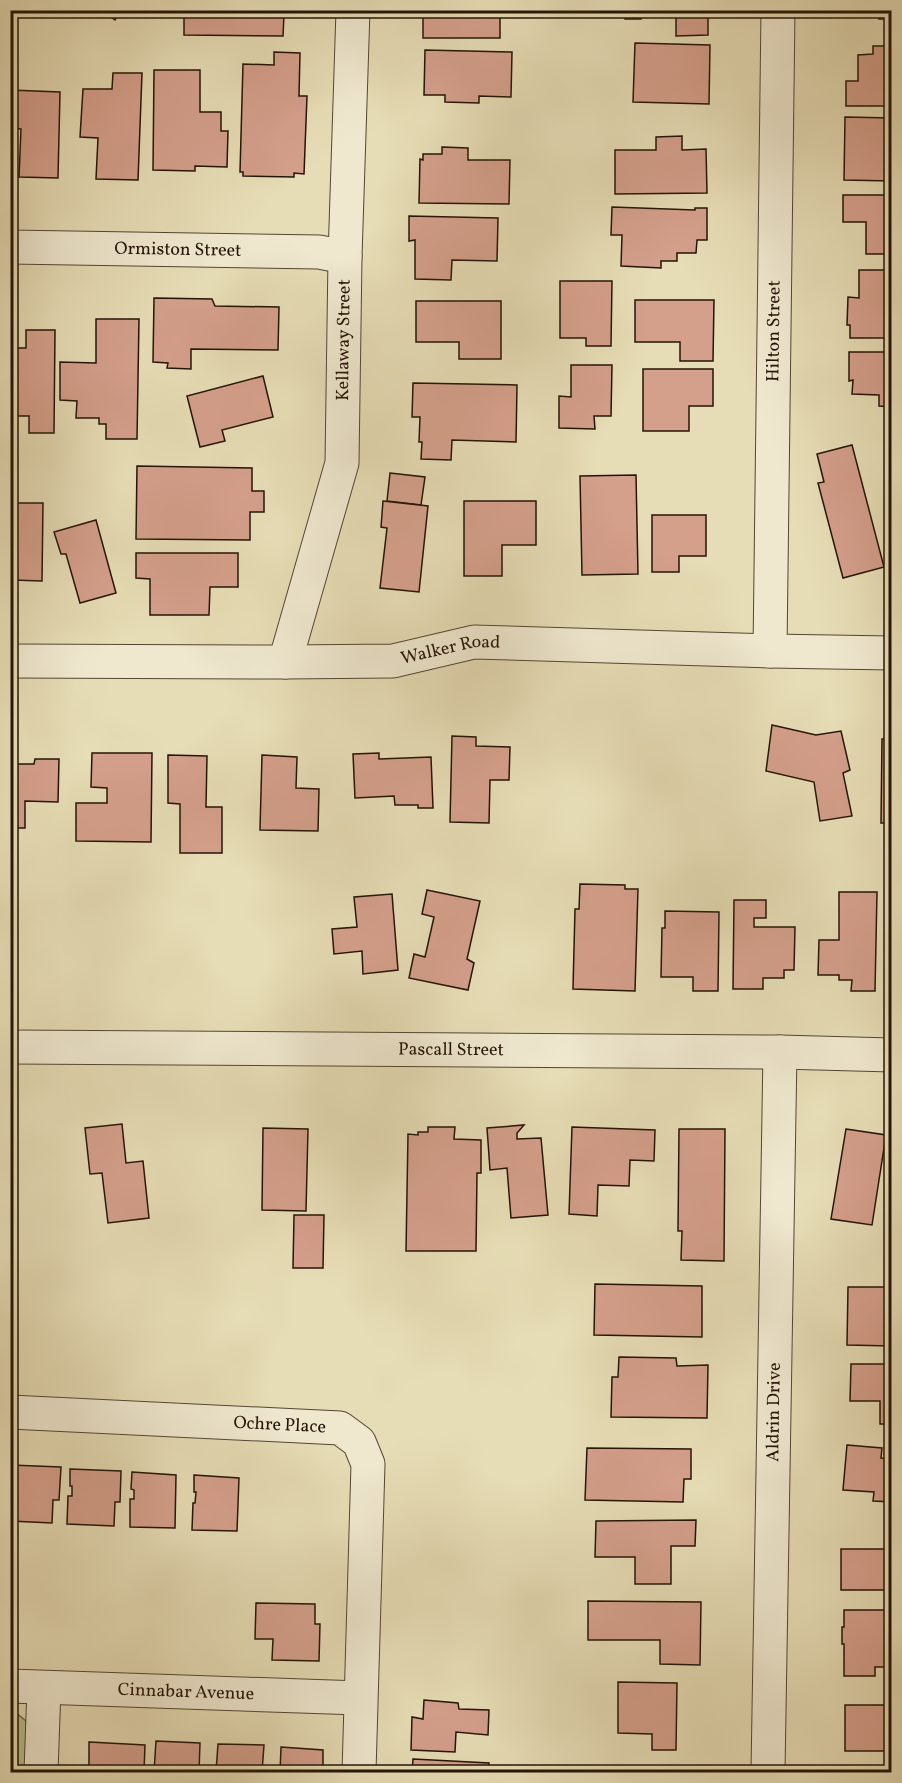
<svg xmlns="http://www.w3.org/2000/svg" width="902" height="1783" font-family="Vollkorn,serif">
  <style>
    .green { fill: #b8bf8b; stroke: #6e6a48; stroke-width: 1.5 }
    .building { fill: #d49f8b; stroke: #241406; stroke-width: 1.5 }
    .lines { fill: none; stroke-linecap: round; stroke-linejoin: round }
    .minor-casing { stroke: #544632; stroke-width: 35 }
    .minor { stroke: #efe8cf; stroke-width: 33 }
    .labels { text-anchor: middle; dominant-baseline: central; stroke-width: 5; stroke-linejoin: round; paint-order: stroke }
    .street-label { font-size: 18px; fill: #241406; stroke: #efe8cf }
  </style>
  <rect width="100%" height="100%" fill="#e6dcb5"/>
  <filter id="stains"><feTurbulence type="fractalNoise" baseFrequency=".00333" numOctaves="4"/><feColorMatrix values="0 0 0 0 .2 0 0 0 0 .09 0 0 0 0 .02 0 0 0 .5 -.17"/></filter>
  <radialGradient id="worn" r=".72"><stop offset=".6" stop-color="#630" stop-opacity="0"/><stop offset="1" stop-color="#630" stop-opacity=".3"/></radialGradient>
  <path class="green" d="M10,1708L26,1721L30,1772H11Z"/>
  <g class="building">
    <path d="M101,10H121L115,20Z"/>
    <path d="M184,10H271V14L284,15L283,36L184,35Z"/>
    <rect x="423" y="10" width="77" height="28"/>
    <path d="M594,10H712V12H708V35L676,36V14H641V19H625V13H594Z"/>
    <rect x="879" y="10" width="13" height="9"/>
    <path d="M635,43L710,45L709,104L633,102Z"/>
    <path d="M873,46H892V106H846V81H858V55L873,54Z"/>
    <path d="M425,50L512,52L511,97L479,96V103L445,102V95H424Z"/>
    <path d="M274,52L300,53L299,96H307L304,174L294,173V177L243,176V172H240L243,64L274,65Z"/>
    <path d="M154,70H200V112H221V131H228L227,167L195,166V171L153,170Z"/>
    <path d="M113,73H142L138,180L96,179L98,138L80,137L83,89H112Z"/>
    <path d="M10,90L60,92L58,178L19,177L21,129L10,128Z"/>
    <path d="M845,117L892,118V181L844,180Z"/>
    <path d="M682,136V150L706,149L707,193L615,194V150H656V137Z"/>
    <path d="M442,147L468,148V160H510L509,204L419,203L420,159L423,160V154H442Z"/>
    <path d="M843,195H892V254H866V222H843Z"/>
    <path d="M612,207L695,210V208H707V240H697L696,253H677V261H661V268L621,266L622,235H611Z"/>
    <path d="M409,216L498,218L497,261L452,260L451,280L415,279V240L409,241Z"/>
    <path d="M859,270H892V338H850V325H847L848,297L859,298Z"/>
    <path d="M560,281H612L611,346H586V338H560Z"/>
    <path d="M154,298L212,299L215,306L279,307L278,350L191,349V369L167,368L168,363L153,362Z"/>
    <path d="M635,300H714L713,361H680V342H635Z"/>
    <path d="M416,301H501V359H459V342H416Z"/>
    <path d="M96,319H139L137,439H106V424H99V418H76L77,401L60,400V362L96,363Z"/>
    <path d="M26,330H55L54,433H29V416H10V348H26Z"/>
    <path d="M849,352H892V407L879,406V395L852,394L853,380L849,381Z"/>
    <path d="M571,365H612L611,416H594L595,429L559,428V396L571,397Z"/>
    <path d="M643,369H713V406H689V431H643Z"/>
    <path d="M263,376L273,417L222,430L225,441L200,447L187,396Z"/>
    <path d="M413,383L517,385L516,442L452,440L451,460L421,459L422,442H419L420,417H412Z"/>
    <path d="M852,445L884,567L843,578L818,483L824,482L817,454Z"/>
    <path d="M137,466L252,468V491H264V512H250V540L136,539Z"/>
    <path d="M390,473L425,477L421,505L387,501Z"/>
    <path d="M636,475L638,574L582,575L580,476Z"/>
    <path d="M383,501L428,506L419,592L380,588L387,528L381,527Z"/>
    <path d="M464,501H536V545H502V576H464Z"/>
    <path d="M10,503H43L42,581L12,580V601H10Z"/>
    <path d="M652,515H706V556H679V572H652Z"/>
    <path d="M96,520L116,593L80,603L66,554H61L54,532Z"/>
    <path d="M136,553H238V587H210L209,615H150V579L136,578Z"/>
    <path d="M772,725L816,735L841,731L850,770L843,773L852,816L820,821L814,782L766,771Z"/>
    <path d="M452,736L476,737V746L510,747L509,780H490L489,823L450,822Z"/>
    <path d="M882,739H892V823H881Z"/>
    <path d="M92,753H152L151,842L76,841V803H107V788L91,787Z"/>
    <path d="M379,753V759L431,757L433,808H418V805H395L394,796L355,798L353,754Z"/>
    <path d="M168,755L207,756L206,807H222V853H180V804L168,803Z"/>
    <path d="M262,755L297,757L296,788L319,789L318,831L260,830Z"/>
    <path d="M35,759H59L58,802L25,801V828H10V764H34Z"/>
    <path d="M580,884L625,885V889H638L635,991L573,989L575,909H579Z"/>
    <path d="M427,890L480,901L467,959L474,963L468,990L409,978L414,954L425,957L434,917L422,914Z"/>
    <path d="M839,892H877L875,991H851L852,980H839V975H818L819,940H839Z"/>
    <path d="M392,894L398,970L363,974L362,951L334,954L332,929L357,927L354,897Z"/>
    <path d="M734,900H766V918H754V927H795L794,970H784V978H763V989H733Z"/>
    <rect x="887" y="901" width="5" height="97"/>
    <path d="M665,911L719,912L718,991H693V977H661L662,928H665Z"/>
    <path d="M122,1124L126,1163L143,1161L149,1218L108,1223L102,1173L90,1174L85,1128Z"/>
    <path d="M524,1125L517,1133V1139L541,1138L548,1215L511,1218L507,1168L490,1170L487,1128Z"/>
    <path d="M428,1127H455L454,1139L481,1140V1173H477L476,1251H406L408,1134L418,1135V1132H428Z"/>
    <path d="M572,1127L655,1130L654,1161L630,1160L629,1186L598,1185L597,1216L569,1214Z"/>
    <path d="M263,1128L308,1129L306,1211L262,1210Z"/>
    <path d="M679,1129H725L724,1261L681,1260L682,1231H678Z"/>
    <path d="M846,1129L886,1135L872,1225L831,1219Z"/>
    <path d="M294,1215H324L323,1268H293Z"/>
    <path d="M595,1284L702,1286V1337L594,1335Z"/>
    <path d="M848,1287H892V1346L847,1345Z"/>
    <path d="M619,1357L676,1358L677,1366L708,1365L707,1418L611,1417L612,1377H618Z"/>
    <path d="M851,1364H892V1424H880V1401H850Z"/>
    <path d="M847,1445L882,1448L881,1458L892,1459V1502L873,1501L874,1492L843,1490Z"/>
    <path d="M587,1448L691,1449V1479H684L683,1502L585,1500Z"/>
    <path d="M10,1465L61,1467L59,1500H53L52,1523L10,1521Z"/>
    <path d="M70,1469L121,1471L120,1502H115L114,1526L67,1524L68,1496H72V1486H70Z"/>
    <path d="M132,1472L176,1475L175,1528L130,1527V1499H134V1490L131,1489Z"/>
    <path d="M194,1475L239,1478L237,1531L192,1530L193,1503H195L196,1492H194Z"/>
    <path d="M696,1520L695,1546H671V1584H635V1557H595L596,1521Z"/>
    <rect x="841" y="1549" width="51" height="41"/>
    <path d="M588,1601L701,1602L700,1665L660,1664V1640H588Z"/>
    <path d="M256,1603L315,1604V1624H320L319,1661L272,1660L273,1639H255Z"/>
    <path d="M844,1610H892V1667H875V1676H844V1644H842V1627H844Z"/>
    <path d="M618,1682L677,1683L676,1750H652V1734L618,1733Z"/>
    <path d="M886,1691H892V1751H845V1705H886Z"/>
    <path d="M424,1700L458,1703L459,1709L489,1710L488,1735L456,1732L455,1752L411,1750L412,1717L423,1719Z"/>
    <path d="M156,1741L200,1743L199,1772H154Z"/>
    <path d="M89,1742L145,1745L144,1772H89Z"/>
    <path d="M218,1744L264,1745L262,1772H216Z"/>
    <path d="M281,1747L323,1750V1772H280Z"/>
    <path d="M413,1759L489,1763L488,1772H412Z"/>
    <rect x="616" y="1766" width="33" height="6"/>
    <rect x="874" y="1766" width="18" height="6"/>
  </g>
  <g class="lines">
    <g class="minor-casing">
      <g id="minor">
        <path id="s1" d="M10,247L319,252L345,257"/>
        <path id="s2" d="M770,651L778,10"/>
        <path id="s3" d="M10,661L285,662L393,661L474,642L770,651L892,653"/>
        <path id="s4" d="M285,662L342,463L345,257L353,10"/>
        <path id="s5" d="M10,1047L780,1052L892,1055"/>
        <path id="s6" d="M10,1412L340,1428L359,1442L368,1464L359,1772"/>
        <path id="s7" d="M10,1686L360,1698"/>
        <path d="M41,1772L44,1688"/>
        <path id="s8" d="M768,1772L780,1052"/>
      </g>
    </g>
    <use href="#minor" class="minor"/>
  </g>
  <g class="labels">
    <g class="street-label">
      <text stroke="none"><textPath href="#s1" startOffset="168">Ormiston Street</textPath></text>
      <text stroke="none"><textPath href="#s2" startOffset="320">Hilton Street</textPath></text>
      <text stroke="none"><textPath href="#s4" startOffset="330">Kellaway Street</textPath></text>
      <text stroke="none"><textPath href="#s3" startOffset="442">Walker Road</textPath></text>
      <text stroke="none"><textPath href="#s5" startOffset="441">Pascall Street</textPath></text>
      <text stroke="none"><textPath href="#s8" startOffset="360">Aldrin Drive</textPath></text>
      <text stroke="none"><textPath href="#s6" startOffset="270">Ochre Place</textPath></text>
      <text stroke="none"><textPath href="#s7" startOffset="176">Cinnabar Avenue</textPath></text>
    </g>
  </g>
  <rect width="902" height="1783" fill="none" stroke="#e6dcb5" stroke-width="36"/>
  <rect x="12" y="12" width="878" height="1759" fill="none" stroke="#241406" stroke-width="3"/>
  <rect x="18" y="18" width="866" height="1747" fill="none" stroke="#241406" stroke-width="1.5"/>
  <rect width="100%" height="100%" filter="url(#stains)"/>
  <rect width="100%" height="100%" fill="url(#worn)"/>
</svg>
